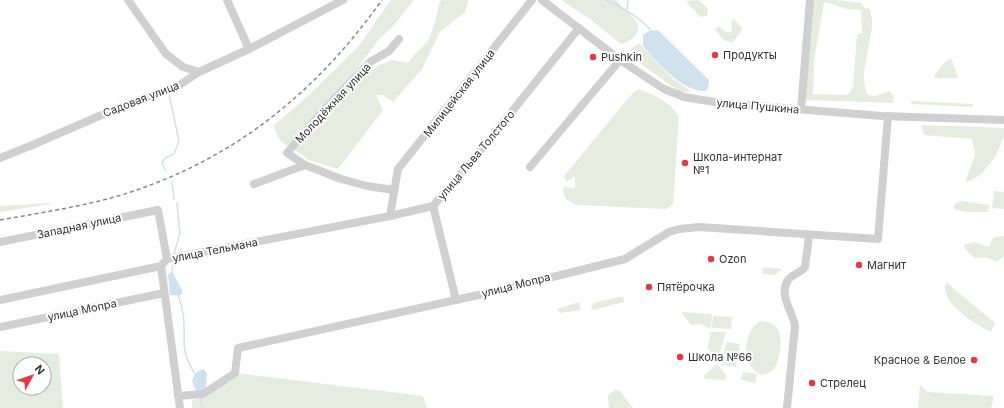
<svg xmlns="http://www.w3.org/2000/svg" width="1004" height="408" font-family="Inter,sans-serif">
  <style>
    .green { fill: #e6ecdf; fill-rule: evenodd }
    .water { fill: #cfe2ee }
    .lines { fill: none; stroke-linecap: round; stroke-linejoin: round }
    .stream { stroke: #cfe2ee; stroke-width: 1.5 }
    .minor { stroke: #d0d0d0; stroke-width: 8 }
    .rail { stroke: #888; stroke-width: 1.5; stroke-dasharray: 4 3; stroke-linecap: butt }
    .poi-dot { fill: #e63946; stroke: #fff; stroke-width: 1.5 }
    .labels { text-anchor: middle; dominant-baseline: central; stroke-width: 4; stroke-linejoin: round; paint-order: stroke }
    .poi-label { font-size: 11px; fill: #333; stroke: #fff; text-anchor: start }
    .street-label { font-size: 11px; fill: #333; stroke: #fff }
  </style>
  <rect width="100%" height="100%" fill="#fff"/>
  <g class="green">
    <path d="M391,0H414L393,26L379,39L350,78L289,147L279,139L273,126L309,95L358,47Z"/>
    <path d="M442,0H467L468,2L465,12L440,32L422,69L393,102L383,95H376L383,110L338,169L309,160L294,149L342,95L378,66L391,60L408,63C414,54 421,49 427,42C432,36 438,10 439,3Z"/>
    <path d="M561,0H616C622,7 631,14 636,21C643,32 631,42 621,44L590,19Z"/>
    <path d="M699,0L708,9L707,16L700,17L686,1Z"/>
    <path d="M813,0H836L861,3L865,9L869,8C870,12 872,16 872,20C873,43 857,74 868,95L875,96L890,91L894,97L893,103L805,100ZM824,2L848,9L861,10L862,33L857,35L853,86L849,94L845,95L813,94L814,61Z"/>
    <path d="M734,19L743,29L732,43L724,40L715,30L719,26L726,32H732L731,22Z"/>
    <path d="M639,43L673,79L689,90V92H680L631,57V49Z"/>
    <path d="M951,58L958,78H936L934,75C941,69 943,62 951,58Z"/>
    <path d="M638,89C656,95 668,101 679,116L673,204L666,209L576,205L566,199L563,192L564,187L575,188V176L566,182L564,176L631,95Z"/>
    <path d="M912,101L973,104L972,107L911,104Z"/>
    <path d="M921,125L1004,128V139H1002C1000,153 981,181 965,182L975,155L972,139L924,135Z"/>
    <path d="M994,191L1004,192V209L992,208Z"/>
    <path d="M961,201L990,205L987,212H966L954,209V204Z"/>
    <path d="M49,203L51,204L0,212V206Z"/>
    <path d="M1002,236L1004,238V256L997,262L985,257L975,258L966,250L964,245L974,242L989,247L993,238Z"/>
    <path d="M763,267L782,269L775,275L762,274Z"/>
    <path d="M946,282L995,323L991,332C976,325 938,302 946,282Z"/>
    <path d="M619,297H623L624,302L593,310L591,306L596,302Z"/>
    <path d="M579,302L581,310L560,313L556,309Z"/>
    <path d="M681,312L712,314L711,329L701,324L691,325Z"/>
    <path d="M713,316L732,317L731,329L712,328Z"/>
    <path d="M762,321C768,322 775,324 778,330C783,338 780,359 775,367C772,372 767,374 762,375C740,369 742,327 762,321Z"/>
    <path d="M710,332H726L719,356L716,358L707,347L710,340Z"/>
    <path d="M726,342L740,344L736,367L722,365Z"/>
    <path d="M0,351L59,354L63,408H0ZM20,364H44V388H20Z"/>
    <path d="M717,364L727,376L725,380L706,379L703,376Z"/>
    <path d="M743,372L757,374L755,383L741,380Z"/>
    <path d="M235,373L423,396L427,408H192V400L203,398Z"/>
    <path d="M920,385L928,392L994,396L991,408H918Z"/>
    <path d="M615,390H619L633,408H609L608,396Z"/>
  </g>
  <g class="water">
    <path d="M658,30L709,80L708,88L706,91C683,93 657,62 643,46V35L649,31Z"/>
    <path d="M172,271L182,290V294L180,295H170L168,275Z"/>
    <path d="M204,369L207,374L206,387L202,391L196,392L192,381C194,374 197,371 204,369Z"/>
  </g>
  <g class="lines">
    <g class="stream">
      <path d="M606,0C624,8 638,16 651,30"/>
      <path d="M627,9L628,0"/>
      <path d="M166,171L162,163L165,158L174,154L179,141L169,94"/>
      <path d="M172,182L174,199"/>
      <path d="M174,254L180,233L177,203"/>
      <path d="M172,271L173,262"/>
      <path d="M178,295C180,301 182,307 183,314C187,341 178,347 195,374"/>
      <path d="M201,399L202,408"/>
    </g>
    <g class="minor">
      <path d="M128,0L166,54L183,67L199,72"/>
      <path d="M227,0L249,49"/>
      <path d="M542,0L620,60L664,89L684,97L721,103L882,116L1004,120"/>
      <path d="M801,109L810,0"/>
      <path d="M0,158L30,146L120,107L178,86L199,72L249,49L343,0"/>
      <path d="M305,165L287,153L322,112L370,62L389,51L399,39"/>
      <path d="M530,167L620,60"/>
      <path d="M254,184L305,165L341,179L367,186L394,190"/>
      <path d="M390,216L398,169L532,0"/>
      <path d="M0,242L158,210L167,259"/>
      <path d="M161,266L180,408"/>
      <path d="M0,300L161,266L167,259L390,216L433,206"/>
      <path d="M456,300L433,206L468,166L579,28"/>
      <path d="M0,327L164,293"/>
      <path d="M178,396L203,394L235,373L238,348L492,292L625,259L669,232L679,229L699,227L878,239L888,116"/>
      <path d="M787,408L795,326C793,312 778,295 788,280C792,274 801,273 805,267L809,236"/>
    </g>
    <path class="rail" d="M0,220C40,213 79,207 118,196C231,162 314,95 382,0"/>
  </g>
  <g class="poi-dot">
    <circle cx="715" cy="55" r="4"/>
    <circle cx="593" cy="57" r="4"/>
    <circle cx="685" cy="163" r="4"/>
    <circle cx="711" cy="259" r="4"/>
    <circle cx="859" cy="265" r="4"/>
    <circle cx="649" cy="287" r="4"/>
    <circle cx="680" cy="357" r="4"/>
    <circle cx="974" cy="360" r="4"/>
    <circle cx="812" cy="383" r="4"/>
  </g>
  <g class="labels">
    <g class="poi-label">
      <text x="723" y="55">Продукты</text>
      <text x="601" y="57">Pushkin</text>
      <text x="693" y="157">Школа-интернат<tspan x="693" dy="13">№1</tspan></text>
      <text x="719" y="259">Ozon</text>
      <text x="867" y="265">Магнит</text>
      <text x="657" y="287">Пятёрочка</text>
      <text x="688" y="357">Школа №66</text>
      <text x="966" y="360" text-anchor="end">Красное &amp; Белое</text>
      <text x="820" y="383">Стрелец</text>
    </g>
    <g class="street-label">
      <text transform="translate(459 93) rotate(-52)">Милицейская улица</text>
      <text transform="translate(141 99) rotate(-21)">Садовая улица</text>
      <text transform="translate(333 103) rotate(-47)">Молодёжная улица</text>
      <text transform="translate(758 106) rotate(5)">улица Пушкина</text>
      <text transform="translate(476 155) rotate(-50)">улица Льва Толстого</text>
      <text transform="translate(79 226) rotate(-12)">Западная улица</text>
      <text transform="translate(215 250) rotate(-11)">улица Тельмана</text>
      <text transform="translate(516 285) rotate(-14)">улица Мопра</text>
      <text transform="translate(82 310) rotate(-12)">улица Мопра</text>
    </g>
  </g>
  <g transform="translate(32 376) rotate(50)"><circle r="19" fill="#ffffff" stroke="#adadad"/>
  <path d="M0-3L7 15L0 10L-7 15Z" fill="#e63946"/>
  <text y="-6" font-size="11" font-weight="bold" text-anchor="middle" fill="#333333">N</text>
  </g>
</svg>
